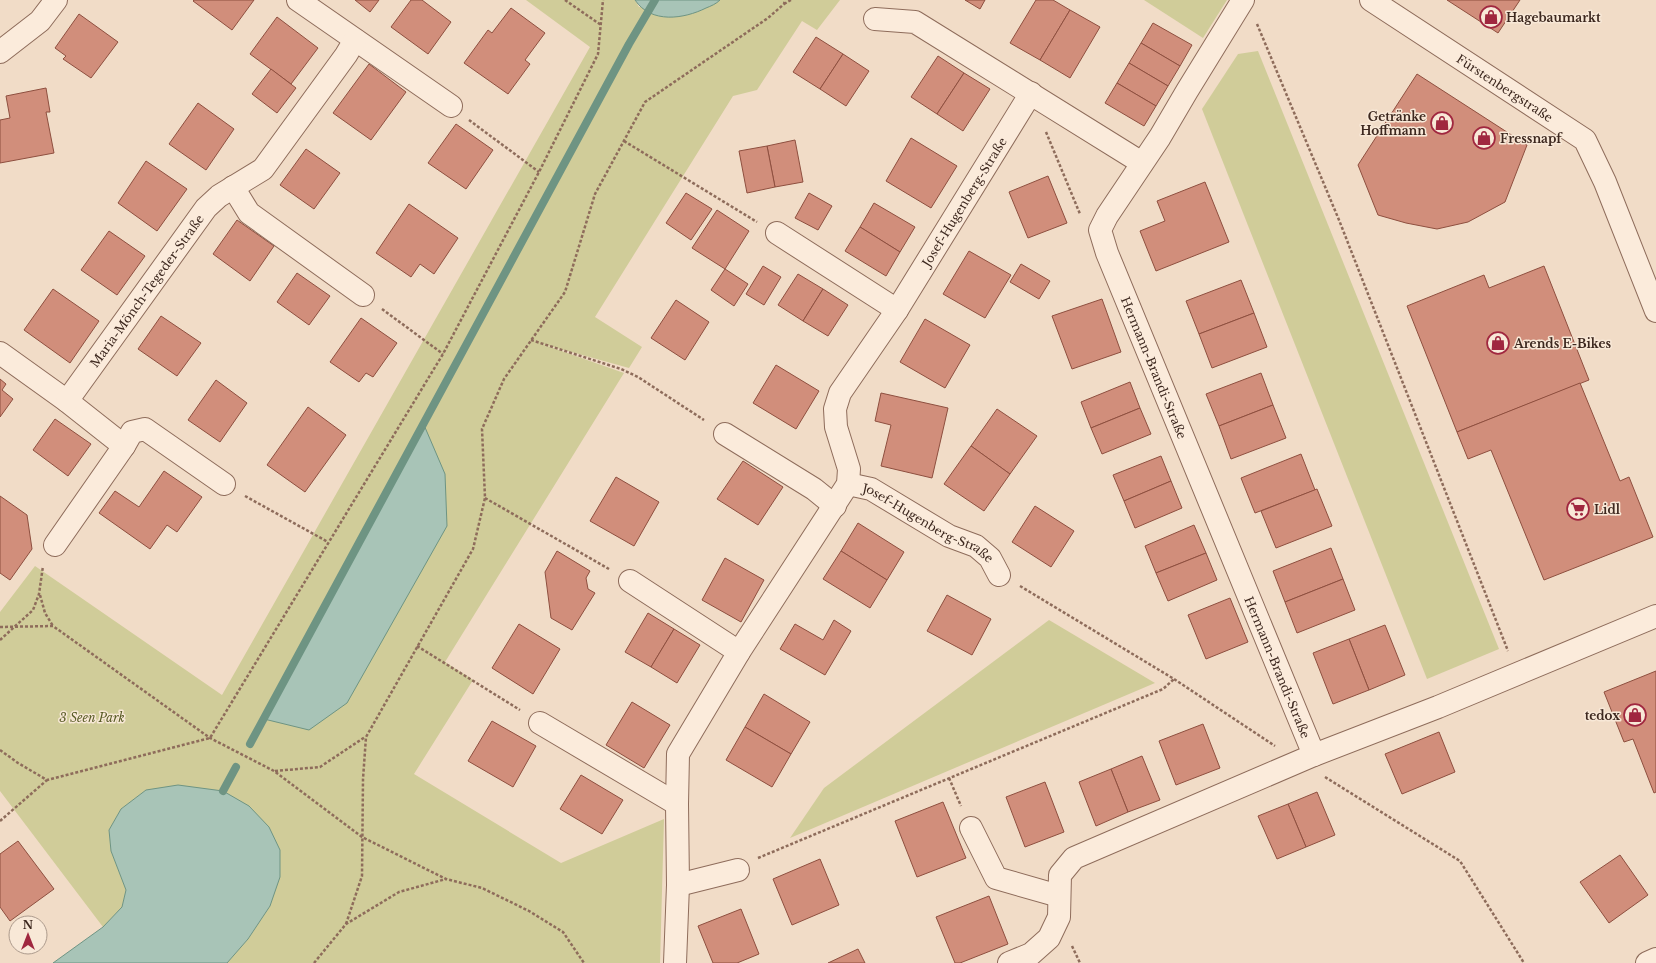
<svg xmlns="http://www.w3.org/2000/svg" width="1656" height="963" font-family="'Libre Baskerville',serif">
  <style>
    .green { fill: #d0cc99 }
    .water { fill: #a8c4b7; stroke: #6e9483 }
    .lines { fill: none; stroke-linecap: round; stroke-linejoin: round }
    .stream { stroke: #6e9483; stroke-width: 8 }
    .building { fill: #d18e7b; stroke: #8e4f3f }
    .minor-casing { stroke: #8e6c5b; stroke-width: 24 }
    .path { stroke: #8e6c5b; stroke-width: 2.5; stroke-dasharray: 3 2; stroke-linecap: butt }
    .minor { stroke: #fbebdb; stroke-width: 22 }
    .labels { text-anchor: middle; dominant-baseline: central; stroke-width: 3; stroke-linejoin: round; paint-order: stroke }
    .poi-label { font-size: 12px; font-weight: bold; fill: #3d281f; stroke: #f8e8d7; text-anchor: start }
    .street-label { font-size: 12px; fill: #3d281f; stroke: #f8e8d7 }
    .park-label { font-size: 12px; font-style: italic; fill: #585b25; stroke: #f8e8d7 }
  </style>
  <rect width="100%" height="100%" fill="#f1dcc7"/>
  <g class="green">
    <path d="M526,0H635L639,7L718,2L720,0H840L817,30L802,21L757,90L733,96L595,317L642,347L629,368L539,343L624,373L445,662L473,680L414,774L561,863L664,819L660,963H227L248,939L270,906L146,790L121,809L109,830L111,851L126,890L122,907L103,927L0,791V612L35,566L222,695L590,47Z"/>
    <path d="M1144,0H1227L1203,38Z"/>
    <path d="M1258,51L1499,649L1427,679L1202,109L1238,54Z"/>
    <path d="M1049,620L1155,683L790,838L824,788Z"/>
  </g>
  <g class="water">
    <path d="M635,0H720C716,4 711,6 706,8C684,19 651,24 635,0Z"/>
    <path d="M424,425L445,474L447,526L347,703L309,730L264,719Z"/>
    <path d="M178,785L223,791L249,806L269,827L280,850V877L270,906L248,939L227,963H53L103,927L122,907L126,890L111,851L109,830L121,809L146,790Z"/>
  </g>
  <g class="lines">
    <g class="stream">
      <path d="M250,744L629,44L655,0"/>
      <path d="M223,791L236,767"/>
    </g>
  </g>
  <g class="building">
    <path d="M194,0H254L232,30L193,1Z"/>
    <path d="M355,0H379L370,12Z"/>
    <path d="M411,0H422L451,22L428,54L391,27Z"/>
    <path d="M965,0H985L980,9Z"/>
    <path d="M1036,0H1053L1070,10L1040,60L1010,43Z"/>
    <path d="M1447,0H1520L1498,33Z"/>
    <path d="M511,8L545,33L525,60L530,64L508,94L464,63L488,30L492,33Z"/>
    <path d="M1070,10L1100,27L1070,78L1040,60Z"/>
    <path d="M79,14L118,42L91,78L63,59L66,56L55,48Z"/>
    <path d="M277,17L318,48L291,84L250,54Z"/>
    <path d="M1153,23L1192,45L1180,66L1141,43Z"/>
    <path d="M816,37L843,54L820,89L793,72Z"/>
    <path d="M1141,43L1180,66L1168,86L1129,63Z"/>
    <path d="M843,54L869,71L846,106L820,89Z"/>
    <path d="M938,56L964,73L937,114L911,97Z"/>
    <path d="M1129,63L1168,86L1156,106L1117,83Z"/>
    <path d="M369,64L406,92L371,140L333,113Z"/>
    <path d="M271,69L296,88L277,113L252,94Z"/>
    <path d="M964,73L990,89L963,131L937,114Z"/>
    <path d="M1417,74L1527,145L1505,202L1468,222L1437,229L1406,223L1378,215L1358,165Z"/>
    <path d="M1117,83L1156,106L1144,126L1105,103Z"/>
    <path d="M46,88L50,112H46L54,153L0,163V120L10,118L6,96Z"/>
    <path d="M198,103L234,129L206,170L169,144Z"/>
    <path d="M456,124L493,150L466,189L428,163Z"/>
    <path d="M911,138L957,166L931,208L886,181Z"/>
    <path d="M795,140L803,182L775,187L767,146Z"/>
    <path d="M767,146L775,187L747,193L739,151Z"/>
    <path d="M306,149L340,173L314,209L280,185Z"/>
    <path d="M146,161L187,189L157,231L118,203Z"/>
    <path d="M1048,176L1067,223L1028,238L1009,192Z"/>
    <path d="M1205,182L1229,242L1156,271L1140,231L1165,221L1157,201Z"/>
    <path d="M686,193L712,209L691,240L666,223Z"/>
    <path d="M809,193L832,206L818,230L795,218Z"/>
    <path d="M874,203L915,227L900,252L860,227Z"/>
    <path d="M409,204L458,238L434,274L420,264L411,277L376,253Z"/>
    <path d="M717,210L749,231L725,269L692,248Z"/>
    <path d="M237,220L274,246L250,281L213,254Z"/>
    <path d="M860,227L900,252L886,276L845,251Z"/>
    <path d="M109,231L145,256L117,295L81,270Z"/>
    <path d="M969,251L1011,275L985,318L943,294Z"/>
    <path d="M1021,264L1050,281L1039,299L1010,282Z"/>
    <path d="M763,266L781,277L764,305L746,294Z"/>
    <path d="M1544,266L1589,380L1457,432L1407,306L1484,275L1489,288Z"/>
    <path d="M725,269L748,284L734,306L711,290Z"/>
    <path d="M297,273L330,296L309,325L277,302Z"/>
    <path d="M798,274L823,289L803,321L778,305Z"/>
    <path d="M1241,280L1254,313L1199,334L1186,301Z"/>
    <path d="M53,289L99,321L70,363L24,330Z"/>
    <path d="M823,289L848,305L828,336L803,321Z"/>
    <path d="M1102,299L1121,352L1072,369L1052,316Z"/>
    <path d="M676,300L709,322L685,360L651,338Z"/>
    <path d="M1254,313L1267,347L1212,368L1199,334Z"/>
    <path d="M161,316L201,343L177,376L138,349Z"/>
    <path d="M361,318L397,343L373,377L366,373L359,382L330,362Z"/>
    <path d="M925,319L970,345L945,388L900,362Z"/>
    <path d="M776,365L819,391L796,429L753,403Z"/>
    <path d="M1261,373L1273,405L1219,426L1206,394Z"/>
    <path d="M0,379L6,384L2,390L13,399L0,417Z"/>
    <path d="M216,380L247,403L220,442L188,420Z"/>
    <path d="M1130,382L1140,408L1091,428L1081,402Z"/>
    <path d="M1580,383L1620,481L1629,477L1653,537L1544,580L1491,450L1468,459L1457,432Z"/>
    <path d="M881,393L948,408L932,478L881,466L891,425L875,421Z"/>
    <path d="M1273,405L1286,438L1231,459L1219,426Z"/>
    <path d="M308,407L346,435L305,492L267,465Z"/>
    <path d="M1140,408L1151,434L1102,454L1091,428Z"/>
    <path d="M997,409L1037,436L1010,474L971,446Z"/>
    <path d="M55,419L91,444L68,476L33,450Z"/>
    <path d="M971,446L1010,474L984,511L944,484Z"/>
    <path d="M1301,454L1315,490L1255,513L1241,478Z"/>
    <path d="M1161,456L1171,481L1124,501L1113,475Z"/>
    <path d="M743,461L783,487L758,525L717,499Z"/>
    <path d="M164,471L202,497L177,532L167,525L150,549L99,513L115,491L139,507Z"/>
    <path d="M616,477L659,502L634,546L590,521Z"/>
    <path d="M1171,481L1182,508L1135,528L1124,501Z"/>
    <path d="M1317,489L1332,526L1276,548L1261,511Z"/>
    <path d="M0,496L27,515L32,549L10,580L0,573Z"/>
    <path d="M1035,506L1074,531L1051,567L1012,542Z"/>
    <path d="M858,523L904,552L887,580L841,551Z"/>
    <path d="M1194,525L1206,553L1156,573L1145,546Z"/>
    <path d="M1331,548L1343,579L1285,602L1273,571Z"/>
    <path d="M557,551L590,571L586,578L588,589L595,593L572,630L551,618L545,572Z"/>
    <path d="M841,551L887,580L870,608L823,579Z"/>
    <path d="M1206,553L1217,580L1168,601L1156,573Z"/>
    <path d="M725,558L764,580L741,622L702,600Z"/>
    <path d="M1343,579L1355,610L1297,633L1285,602Z"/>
    <path d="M947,595L991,619L972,655L927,631Z"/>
    <path d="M1230,598L1248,642L1206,659L1188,615Z"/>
    <path d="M648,613L674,629L651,667L625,652Z"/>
    <path d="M834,620L851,631L825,675L780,649L795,624L823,640Z"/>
    <path d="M519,624L560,649L533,694L492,668Z"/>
    <path d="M1385,625L1405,675L1369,690L1349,639Z"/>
    <path d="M674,629L700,645L677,683L651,667Z"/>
    <path d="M1349,639L1369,690L1333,704L1313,653Z"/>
    <path d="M1656,671V792L1654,793L1633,739L1624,742L1604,692Z"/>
    <path d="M764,694L810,722L791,754L745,727Z"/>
    <path d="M632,702L670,725L644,768L606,745Z"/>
    <path d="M492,721L536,746L513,787L468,761Z"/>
    <path d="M1203,724L1220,768L1176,785L1159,741Z"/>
    <path d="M745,727L791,754L772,787L726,760Z"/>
    <path d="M1439,732L1455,772L1402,794L1385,754Z"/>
    <path d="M1142,756L1160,800L1128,812L1111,769Z"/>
    <path d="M1111,769L1128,812L1096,826L1079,782Z"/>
    <path d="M581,775L623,800L602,834L560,809Z"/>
    <path d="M1045,782L1064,832L1025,847L1006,797Z"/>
    <path d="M1317,792L1335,835L1306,847L1288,804Z"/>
    <path d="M943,802L966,858L917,877L895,821Z"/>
    <path d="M1288,804L1306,847L1277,859L1258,816Z"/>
    <path d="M18,841L54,889L10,921L0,907V854Z"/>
    <path d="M1620,855L1648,895L1609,923L1580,882Z"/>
    <path d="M820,859L839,905L792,925L773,879Z"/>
    <path d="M989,896L1008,944L960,963H955L936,917Z"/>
    <path d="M741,909L759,954L737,963H713L698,926Z"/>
    <path d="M858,949L865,963H828Z"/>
  </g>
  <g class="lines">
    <g class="minor-casing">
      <g id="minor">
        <path d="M298,0L451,106"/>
        <path id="s1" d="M1243,0L1187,91L1160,137L1107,216L1100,230L1107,253L1314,755"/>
        <path id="s2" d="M1371,0L1585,140L1605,182L1656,311"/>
        <path d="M875,19L915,22L1142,163"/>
        <path d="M0,52L40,21L56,0"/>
        <path d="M233,187L249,213L363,295"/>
        <path d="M777,233L897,310"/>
        <path d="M0,353L67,401L124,446"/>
        <path id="s3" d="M67,401L206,208L219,196L263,169L346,55L355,40"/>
        <path d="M725,434L814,489L835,506"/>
        <path id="s4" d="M848,484L871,489L949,536L976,546L990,558L999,575"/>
        <path d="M55,545L124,446L132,432L145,429L224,484"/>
        <path d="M630,581L739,652"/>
        <path d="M540,723L677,804"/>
        <path d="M971,828L996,878L1059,896"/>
        <path d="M678,885L738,870"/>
        <path id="s5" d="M675,963L678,885L677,804L678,754L739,652L848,484L849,469L836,427L835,409L840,393L897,310L1031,93"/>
        <path d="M1009,963L1031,954L1049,938L1059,917L1060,875L1074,858L1314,755L1438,707L1656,616"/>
        <path d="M1647,963L1656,959"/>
      </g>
    </g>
    <g class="path">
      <path d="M565,0L601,25"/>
      <path d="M784,4L791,0"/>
      <path d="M1257,24L1339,220L1508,651"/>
      <path d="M469,120L539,172"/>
      <path d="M1046,132L1080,214"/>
      <path d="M624,141L757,222"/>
      <path d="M382,309L443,354"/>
      <path d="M531,340L621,369L638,377L704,420"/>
      <path d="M245,496L328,542"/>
      <path d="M485,498L609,569"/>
      <path d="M1020,586L1174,679L1275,746"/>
      <path d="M40,595L45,613L53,626"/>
      <path d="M0,627L53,626L210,738L274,771L362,837L446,879L482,888L529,911L563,932L584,963"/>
      <path d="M0,640L33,610L39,594L43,566"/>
      <path d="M417,646L520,710"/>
      <path d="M0,750L18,763L47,780L210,738L443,354L539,172L598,54L603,0"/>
      <path d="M275,771L320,767L365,737"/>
      <path d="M1325,777L1460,861L1524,963"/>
      <path d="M949,778L961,806"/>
      <path d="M0,821L47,780"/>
      <path d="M758,858L1163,689L1174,679"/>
      <path d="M346,924L362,876L363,779L366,737L473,549L485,498L482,429L504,379L565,292L595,194L645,102L768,18L784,4L785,0"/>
      <path d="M1072,946L1080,963"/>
      <path d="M314,963L346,924L399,892L446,879"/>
    </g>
    <use href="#minor" class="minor"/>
  </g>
  <defs>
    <g id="shop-ring" transform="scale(1.15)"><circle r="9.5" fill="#f8e8d7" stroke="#a0273f" stroke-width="1.5"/><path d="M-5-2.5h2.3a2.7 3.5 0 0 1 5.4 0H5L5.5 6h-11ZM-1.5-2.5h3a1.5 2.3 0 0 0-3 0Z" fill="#a0273f"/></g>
    <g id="supermarket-ring" transform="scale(1.15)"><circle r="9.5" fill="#f8e8d7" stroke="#a0273f" stroke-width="1.5"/><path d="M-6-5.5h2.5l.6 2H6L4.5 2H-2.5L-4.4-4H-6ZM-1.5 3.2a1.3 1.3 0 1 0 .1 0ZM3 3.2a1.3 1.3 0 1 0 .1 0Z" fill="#a0273f"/></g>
  </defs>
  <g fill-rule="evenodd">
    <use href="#shop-ring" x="1491" y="17"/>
    <use href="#shop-ring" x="1442" y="123"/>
    <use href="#shop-ring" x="1484" y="138"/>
    <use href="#shop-ring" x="1498" y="343"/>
    <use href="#supermarket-ring" x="1578" y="509"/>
    <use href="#shop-ring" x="1635" y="715"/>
  </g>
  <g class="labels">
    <g class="poi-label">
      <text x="1506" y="17">Hagebaumarkt</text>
      <text x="1426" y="116" text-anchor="end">Getränke<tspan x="1426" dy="14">Hoffmann</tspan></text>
      <text x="1500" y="138">Fressnapf</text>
      <text x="1514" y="343">Arends E-Bikes</text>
      <text x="1594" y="509">Lidl</text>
      <text x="1620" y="715" text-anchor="end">tedox</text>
    </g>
    <g class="street-label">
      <text stroke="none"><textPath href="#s2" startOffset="160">Fürstenbergstraße</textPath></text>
      <text stroke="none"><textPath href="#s5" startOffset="850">Josef-Hugenberg-Straße</textPath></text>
      <text stroke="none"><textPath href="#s3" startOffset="136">Maria-Mönch-Tegeder-Straße</textPath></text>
      <text stroke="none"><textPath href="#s1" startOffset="419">Hermann-Brandi-Straße</textPath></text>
      <text stroke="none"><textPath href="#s4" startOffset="90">Josef-Hugenberg-Straße</textPath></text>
      <text stroke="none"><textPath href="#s1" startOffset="743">Hermann-Brandi-Straße</textPath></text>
    </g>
    <g class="park-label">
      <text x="92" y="717">3 Seen Park</text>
    </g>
  </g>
  <g transform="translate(28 935)"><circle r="19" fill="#f8e8d7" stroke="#ad9b8d"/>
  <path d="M0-3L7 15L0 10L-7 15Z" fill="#a0273f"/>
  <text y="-6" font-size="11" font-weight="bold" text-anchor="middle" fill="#3d281f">N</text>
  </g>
</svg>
